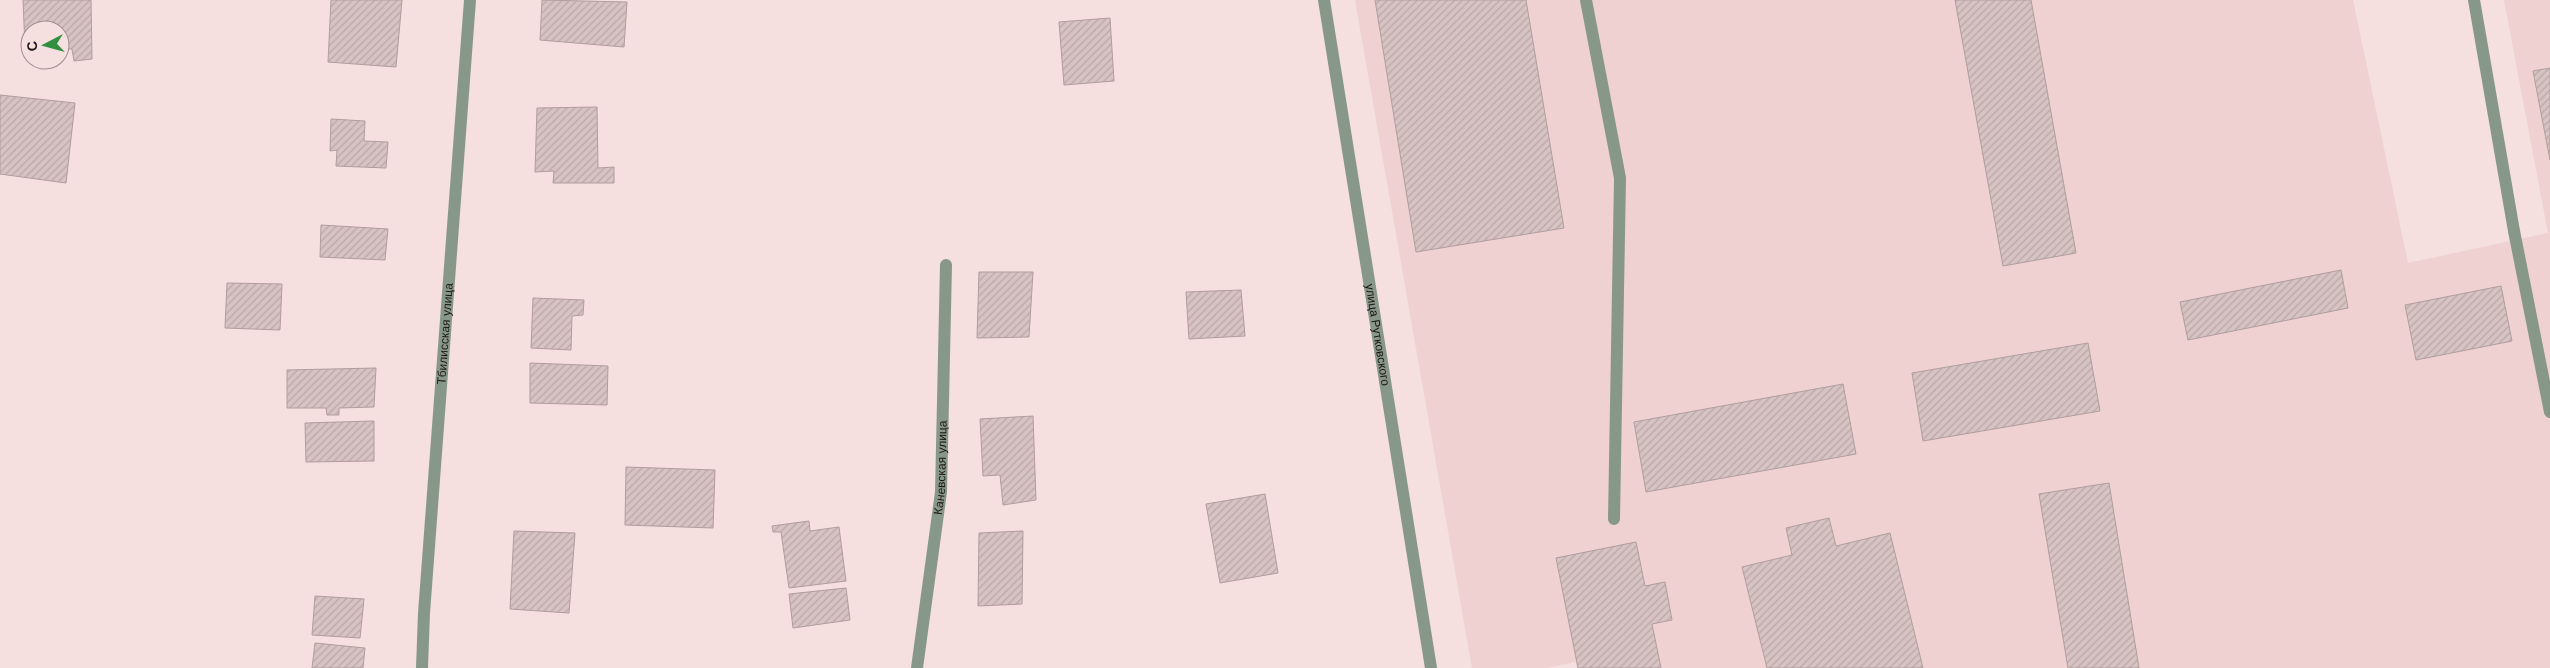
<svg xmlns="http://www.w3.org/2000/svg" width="2550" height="668" font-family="Helvetica,sans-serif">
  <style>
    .built { fill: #efd1d1 }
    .building { fill: url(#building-hatch); stroke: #b19d9d }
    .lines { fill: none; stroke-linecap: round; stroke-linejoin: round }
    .service { stroke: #889888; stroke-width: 12 }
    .minor { stroke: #889888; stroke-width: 12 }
    .labels { text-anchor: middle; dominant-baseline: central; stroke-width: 4; stroke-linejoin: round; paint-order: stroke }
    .street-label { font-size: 12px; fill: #1c1415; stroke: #f5dfdf }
  </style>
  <defs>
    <pattern id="building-hatch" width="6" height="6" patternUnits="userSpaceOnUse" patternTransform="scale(1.25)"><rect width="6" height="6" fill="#d8c3c3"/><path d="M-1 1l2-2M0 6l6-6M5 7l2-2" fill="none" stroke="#b9a7a7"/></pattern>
  </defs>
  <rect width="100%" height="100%" fill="#f5dfdf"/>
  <path class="built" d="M1355,0H2353L2408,263L2548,233L2504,0H2550V668H1578L1576,662L1547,668H1472Z"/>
  <g class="building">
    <path d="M23,0H91L92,59L74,61L72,49H60V30H30V48H25Z"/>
    <path d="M331,0H402L396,67L328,62Z"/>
    <path d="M542,0L627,2L624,47L540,40Z"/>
    <path d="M1375,0H1526L1564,228L1416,252Z"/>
    <path d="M1955,0H2031L2076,253L2003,266Z"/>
    <path d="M1110,18L1114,81L1064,85L1059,22Z"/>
    <path d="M2550,68V160L2533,71Z"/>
    <path d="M0,95L75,103L66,183L0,174Z"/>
    <path d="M597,107L598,168L614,167V183H553L554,171L535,172L537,108Z"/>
    <path d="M331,119L365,121L364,141L388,142L386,168L336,166L337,150L330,151Z"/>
    <path d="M321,225L388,229L385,260L320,257Z"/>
    <path d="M2341,270L2348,308L2188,340L2180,302Z"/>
    <path d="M979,272H1033L1029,337L977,338Z"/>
    <path d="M227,283L282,284L280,330L225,328Z"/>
    <path d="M2501,286L2512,341L2416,360L2405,305Z"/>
    <path d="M1241,290L1245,336L1189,339L1186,292Z"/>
    <path d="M533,298L584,300L583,315L572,316L571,350L531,348Z"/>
    <path d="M2088,343L2100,411L1923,441L1912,373Z"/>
    <path d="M530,363L608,366L607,405L530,403Z"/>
    <path d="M376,368L374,407L339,408V415H327L326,408H287V370Z"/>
    <path d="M1843,384L1856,454L1646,492L1634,422Z"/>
    <path d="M1033,416L1036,500L1003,505L1000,475L983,476L980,419Z"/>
    <path d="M374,421V461L306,462L305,423Z"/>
    <path d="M626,467L715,470L713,528L625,525Z"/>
    <path d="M2109,483L2139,668H2068L2039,494Z"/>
    <path d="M1265,494L1278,573L1220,583L1206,504Z"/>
    <path d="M1829,518L1836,546L1890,533L1923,668H1767L1742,567L1792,555L1786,528Z"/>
    <path d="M809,521L810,531L839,527L846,581L789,588L781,532H773L772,526Z"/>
    <path d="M514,531L575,533L569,613L510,609Z"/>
    <path d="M1023,531L1022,604L978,606L979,533Z"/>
    <path d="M1636,542L1645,586L1665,582L1672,620L1652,624L1661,668H1578L1556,558Z"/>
    <path d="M846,588L850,620L793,628L789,594Z"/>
    <path d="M315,596L364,599L360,638L312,635Z"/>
    <path d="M315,643L365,648L363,668H312Z"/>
  </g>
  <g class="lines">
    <g class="service">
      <path d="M1586,0L1620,178L1614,519"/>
      <path d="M2514,231L2550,412"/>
    </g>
    <g class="minor">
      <path id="s1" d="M1324,0L1431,668"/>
      <path d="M2474,0L2514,231"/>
      <path id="s2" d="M422,668L424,613L470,0"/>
      <path id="s3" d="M917,668L941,492L946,265"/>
    </g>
  </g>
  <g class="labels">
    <g class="street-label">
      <text stroke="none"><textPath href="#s2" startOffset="335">Тбилисская улица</textPath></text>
      <text stroke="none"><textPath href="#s1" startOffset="339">улица Рутковского</textPath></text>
      <text stroke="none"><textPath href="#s3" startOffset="202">Каневская улица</textPath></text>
    </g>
  </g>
  <g transform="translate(45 45) rotate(264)"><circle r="24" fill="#f5dfdf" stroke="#9e8e8e"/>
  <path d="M0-4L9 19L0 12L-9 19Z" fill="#338f40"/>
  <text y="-8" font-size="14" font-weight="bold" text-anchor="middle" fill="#1c1415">С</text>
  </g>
</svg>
